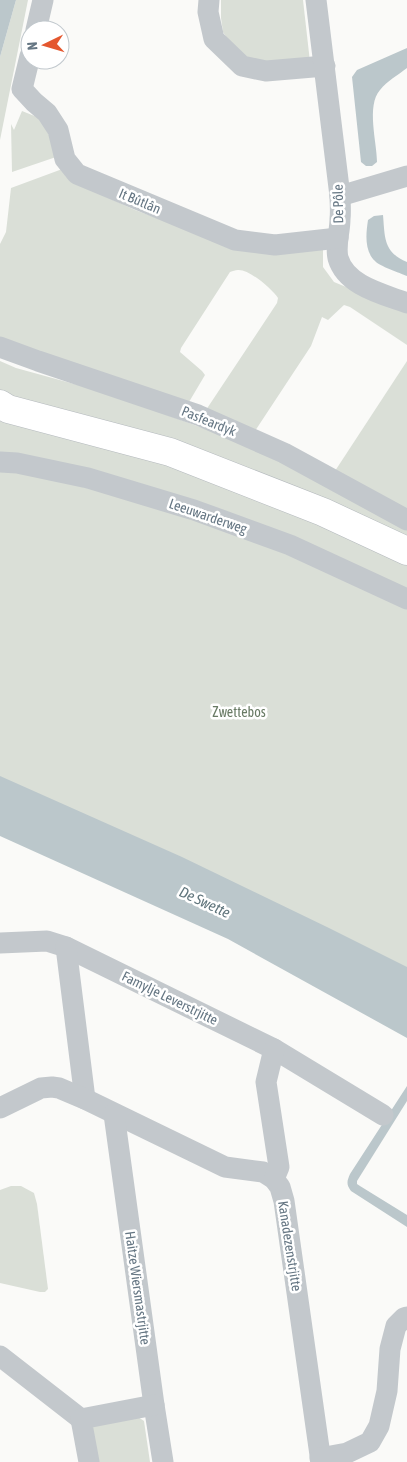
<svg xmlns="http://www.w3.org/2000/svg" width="407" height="1462" font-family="'Asap Condensed',sans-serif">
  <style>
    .green { fill: #dadfd7 }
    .water { fill: #bbc7cb }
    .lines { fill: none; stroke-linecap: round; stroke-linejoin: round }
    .major-casing { stroke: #b5babe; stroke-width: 29 }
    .minor { stroke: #c3c8cc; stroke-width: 21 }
    .major { stroke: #fff; stroke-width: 28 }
    .labels { text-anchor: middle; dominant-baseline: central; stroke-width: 5; stroke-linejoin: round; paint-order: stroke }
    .street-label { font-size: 14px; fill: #657683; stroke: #fff }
    .park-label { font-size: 14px; fill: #687a64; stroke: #fff }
    .water-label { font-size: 15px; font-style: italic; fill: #60757c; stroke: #fff }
  </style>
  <rect width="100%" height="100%" fill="#fafaf8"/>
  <g class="green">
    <path d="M16,0H28L0,140V57Z"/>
    <path d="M221,0H303L310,62L264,64L239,57L223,32L221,18Z"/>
    <path d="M22,111L37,117L43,123L59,156L12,172L11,124L14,130Z"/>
    <path d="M65,168L87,188L135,210L178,226L323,245V267L334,282L407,312V345L350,307L344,305L328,320L322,317L311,346L255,431L204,413L277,303L278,298C272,289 249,269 238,270C235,270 233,271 230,272L181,348L180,352L202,371L205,375L186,407L0,342V244L6,232L11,188Z"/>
    <path d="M0,361L16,368L107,393L249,445L407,527V541L0,396Z"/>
    <path d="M407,361V511L335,471Z"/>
    <path d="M0,421L35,425L164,464L407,560V591L0,453Z"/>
    <path d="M0,466L193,515L407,604V978L0,780Z"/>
    <path d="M11,1186H21L34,1193L37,1204L48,1289L45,1292H40L0,1283V1190Z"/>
    <path d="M138,1417L144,1421L150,1462H93L91,1426Z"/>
  </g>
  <g class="water">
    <path d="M0,0H16L0,57Z"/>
    <path d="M407,48V68C398,75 387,81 380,90C366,106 377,142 377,162L372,166H366L361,162L352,77L357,70Z"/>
    <path d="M383,215C385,237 383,252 407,262V276C400,273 379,266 375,261C364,251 366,233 368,220L374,216Z"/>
    <path d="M0,776L182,857L329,928L407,967V1038L228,939L0,836Z"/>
    <path d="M407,1086V1101L357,1181V1184L360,1186L407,1215V1227L351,1191C346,1184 347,1181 350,1174Z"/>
  </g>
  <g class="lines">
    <g class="major-casing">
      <path id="major" d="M0,404L8,409L170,452L323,512L407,551"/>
    </g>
    <g class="minor">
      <path d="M209,0L208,12L214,39L242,66L266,71L325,66"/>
      <path d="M316,0L340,196C340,203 341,211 340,219C340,232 335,245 338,258C346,286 383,294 407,303"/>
      <path d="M36,30L43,0"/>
      <path d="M30,56L22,89L34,102L47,113L58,130L65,159L77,174L235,240L275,245L338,238"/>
      <path d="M340,196L407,176"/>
      <path d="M0,347L38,361L198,415L284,453L407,520"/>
      <path d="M0,462L17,463L88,478L194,510L290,545L407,599"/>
      <path d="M0,943L47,941L66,947L274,1049L383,1115"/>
      <path d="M66,947L85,1099"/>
      <path d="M0,1108L41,1088L52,1087L59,1088L85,1099L225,1167L263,1172L274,1179L280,1187L284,1201L321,1462"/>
      <path d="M114,1114L154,1405L163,1462"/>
      <path d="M274,1179L279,1167L266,1082L274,1049"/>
      <path d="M0,1356L81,1419"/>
      <path d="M320,1458L347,1453L370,1442L379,1426L387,1391L390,1349L396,1326L404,1318L407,1317"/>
      <path d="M89,1462L81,1419L154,1405"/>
    </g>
    <use href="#major" class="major"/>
  </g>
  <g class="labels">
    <g class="street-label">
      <text transform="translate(140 201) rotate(23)">It Bûtlân</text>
      <text transform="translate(338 204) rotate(-91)">De Pôle</text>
      <text transform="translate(209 421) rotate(22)">Pasfeardyk</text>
      <text transform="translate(208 516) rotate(19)">Leeuwarderweg</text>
      <text transform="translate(170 998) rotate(26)">Famylje Leverstrjitte</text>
      <text transform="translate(290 1246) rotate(81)">Kanadezenstrjitte</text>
      <text transform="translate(138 1288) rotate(82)">Haitze Wiersmastrjitte</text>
    </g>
    <g class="park-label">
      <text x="239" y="712">Zwettebos</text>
    </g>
    <g class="water-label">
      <text transform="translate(205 902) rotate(25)">De Swette</text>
    </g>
  </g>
  <g transform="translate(45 45) rotate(265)"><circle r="24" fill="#ffffff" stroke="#c1c8cd"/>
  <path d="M0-4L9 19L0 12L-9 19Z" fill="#e4572e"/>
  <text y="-8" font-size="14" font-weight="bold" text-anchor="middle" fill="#657683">N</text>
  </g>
</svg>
